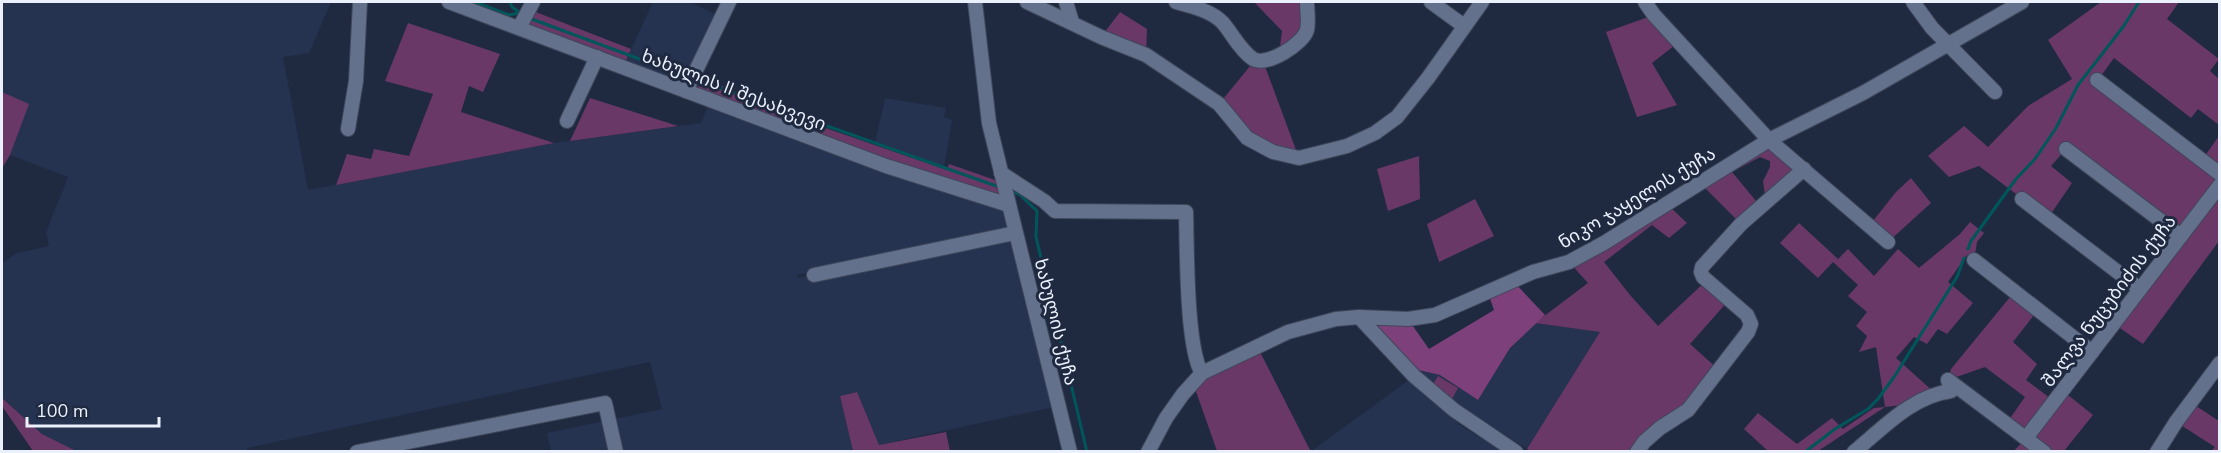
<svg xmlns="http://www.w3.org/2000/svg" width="2221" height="453" font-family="'Nunito Sans','Noto Sans Georgian',sans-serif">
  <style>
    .built { fill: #253250 }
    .green { fill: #693866 }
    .forest { fill: #7e407a }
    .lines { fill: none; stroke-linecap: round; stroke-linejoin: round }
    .stream { stroke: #00575b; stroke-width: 3 }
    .minor-casing { stroke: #3f475a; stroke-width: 16 }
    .minor { stroke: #64718c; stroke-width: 14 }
    .labels { text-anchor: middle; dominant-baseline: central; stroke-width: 6; stroke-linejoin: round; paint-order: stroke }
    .street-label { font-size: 18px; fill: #eaf0fc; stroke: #1f2a41 }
  </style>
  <rect width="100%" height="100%" fill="#1f2a41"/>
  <g class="built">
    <path d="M2,2H331L309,53L283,57L308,190L554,143L701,123L711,100L1004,209L1010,230L797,275V278L1011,237L1054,407L879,445L856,392L840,396L853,451H551L547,433L662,409L650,362L247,448L248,451L76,452L42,434L2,398V263L17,253L49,246L46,232L68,177L10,155L28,104L2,92Z"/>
    <path d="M653,2H690L721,17L686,91L623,67Z"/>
    <path d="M885,98L946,108L944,117L952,120L944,168L875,143Z"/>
    <path d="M1535,323L1601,332L1527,449L1431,388L1414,369L1440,375L1478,400L1510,348Z"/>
    <path d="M1409,380L1460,425L1502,451L1310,452Z"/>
  </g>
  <g class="green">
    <path d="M1254,2H1307V30L1279,55L1282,31Z"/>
    <path d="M2101,2H2179L2167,19L2219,59L2210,71L2219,79V125L2198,109L2191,118L2114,58L2098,80L2202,160L2219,136V241L2143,344L2114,324L2181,236L2066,149L2051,166L2072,183L2048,218L1979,166L1949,177L1928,156L1964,126L1988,147L2028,106L2072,79L2048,40Z"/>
    <path d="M528,9L631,49L623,67L519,28Z"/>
    <path d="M1120,12L1147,29L1146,55L1101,37Z"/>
    <path d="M1654,15L1679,42L1652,63L1677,105L1637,117L1606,32Z"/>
    <path d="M408,23L500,54L483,92L469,86L461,112L554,143L336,185L347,154L371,159L374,149L409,156L433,94L385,81Z"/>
    <path d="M1255,60L1263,61L1299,158L1273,152L1219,104Z"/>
    <path d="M702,77L791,116L947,170L949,164L998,181L1000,198L885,165L696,91Z"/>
    <path d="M2,92L29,104L10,155L2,168Z"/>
    <path d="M590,98L678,126L570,141Z"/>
    <path d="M1769,140L1804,169L1766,203L1763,181L1770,167V161L1760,157L1732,172L1761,207L1741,224L1700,183Z"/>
    <path d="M1419,156L1420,199L1388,211L1377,169Z"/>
    <path d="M1911,178L1931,203L1888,242L1869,226L1896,192Z"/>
    <path d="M1475,199L1494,236L1439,262L1427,224Z"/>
    <path d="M1667,204L1687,223L1669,238L1652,225L1604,262L1630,295L1658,326L1707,280L1729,300L1690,344L1719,370L1637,451L1531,452L1527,449L1600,332L1535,323L1588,283L1569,262Z"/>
    <path d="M1970,222L1984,233L1977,242L1974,260L1967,255L1948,282L1973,303L1947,334L1938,329L1927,344L1914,337L1896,358L1935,393L1854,451H1844L1912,404L1885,407L1818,451H1768L1744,429L1758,413L1797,444L1832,418L1843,429L1874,408L1885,407L1876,347L1859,352L1867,336L1856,326L1867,312L1848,296L1858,285L1833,262L1818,278L1780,243L1799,223L1838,259L1848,249L1874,276L1898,249L1919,268L1960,234Z"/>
    <path d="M2015,291L2038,310L2013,342L2037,364L2026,380L2054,401L2063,391L2093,415L2064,451H2014L2026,438L2006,424L2025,397L1985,367L1948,380L1951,369Z"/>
    <path d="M1257,346L1310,450L1308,452L1217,451L1193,383Z"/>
    <path d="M1438,376L1458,388L1452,399L1431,387Z"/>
    <path d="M857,392L879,445L946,432L950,451H853L840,396Z"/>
    <path d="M2,398L42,434L76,451H33L2,406Z"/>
    <path d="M2190,402L2219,421V451H2211L2215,447L2176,422Z"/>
  </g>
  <path class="forest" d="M1512,280L1545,315L1510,348L1478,400L1440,375L1414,369L1359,317L1408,319L1429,349L1494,310L1488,293Z"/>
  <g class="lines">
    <g class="stream">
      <path d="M475,2L509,15L519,13"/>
      <path d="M510,2L512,7L523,15"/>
      <path d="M529,18L688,77"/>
      <path d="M695,79L999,187"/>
      <path d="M1011,192L1019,194L1037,211L1036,237L1087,452"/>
      <path d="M1968,249L1971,241L2016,179L2035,159L2056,128L2078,85L2123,27L2139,2"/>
      <path d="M1805,452L1835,429L1868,409L1878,399L1894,377L1957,277L1964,258"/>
    </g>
    <g class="minor-casing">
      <g id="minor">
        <path d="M449,2L886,166L1009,205"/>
        <path d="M975,2L989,123L1070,452"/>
        <path d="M1027,2L1101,37L1146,55L1219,104L1247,138L1273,152L1299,158L1347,146L1375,133L1397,117L1428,78L1482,2"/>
        <path d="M1066,2L1072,22"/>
        <path d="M1176,2C1191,6 1212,11 1223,23C1233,35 1240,50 1253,59C1267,67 1303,44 1307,30C1309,22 1307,10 1307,2"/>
        <path d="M1431,2L1464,26"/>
        <path d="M1645,2L1654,15L1769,140L1888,242"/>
        <path d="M1913,2L1932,28L1995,92"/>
        <path d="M519,28L533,2"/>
        <path d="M2097,80L2220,174"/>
        <path d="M686,91L729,2"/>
        <path d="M567,121L597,57"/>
        <path d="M348,129L356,81L360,2"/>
        <path d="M2066,149L2181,236"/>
        <path d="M1001,173L1044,201L1055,211L1186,212C1187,245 1186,349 1202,373"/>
        <path d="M2022,199L2140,289"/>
        <path d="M1974,260L2092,352"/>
        <path d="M814,275L1015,233"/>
        <path d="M1359,317L1414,376L1454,410L1516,452"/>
        <path d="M1948,380L2044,452"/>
        <path d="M2026,438L2220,185"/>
        <path d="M357,452L605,403L616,452"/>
        <path d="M1148,452L1166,418L1183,394L1202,373L1288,332L1336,319L1359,317L1408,319L1435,315L1533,272L1569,262L1604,243L1769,140L1863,93L2022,2"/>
        <path d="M1637,452L1644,442L1660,428L1688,410L1748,332L1751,324L1747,315L1703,277L1701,272L1702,267L1741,224L1804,169"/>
        <path d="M1854,452C1883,428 1912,396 1951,391L1948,380"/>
        <path d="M2157,452L2176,422L2220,363"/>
      </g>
    </g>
    <use href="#minor" class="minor"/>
  </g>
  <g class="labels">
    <g class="street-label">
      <text transform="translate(734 90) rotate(21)">ხახულის II შესახვევი</text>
      <text transform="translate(1637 198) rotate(-31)">ნიკო ჯაყელის ქუჩა</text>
      <text transform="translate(2109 301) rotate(-53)">შალვა ნუცუბიძის ქუჩა</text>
      <text transform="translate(1056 322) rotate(76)">ხახულის ქუჩა</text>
    </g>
  </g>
  <rect width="2221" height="453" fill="none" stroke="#eaf0fc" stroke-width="6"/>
  <path d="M27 417v9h132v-9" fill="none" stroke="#eaf0fc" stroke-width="3"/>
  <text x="36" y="417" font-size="18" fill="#eaf0fc" stroke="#1f2a41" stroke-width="4.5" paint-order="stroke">100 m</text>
</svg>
